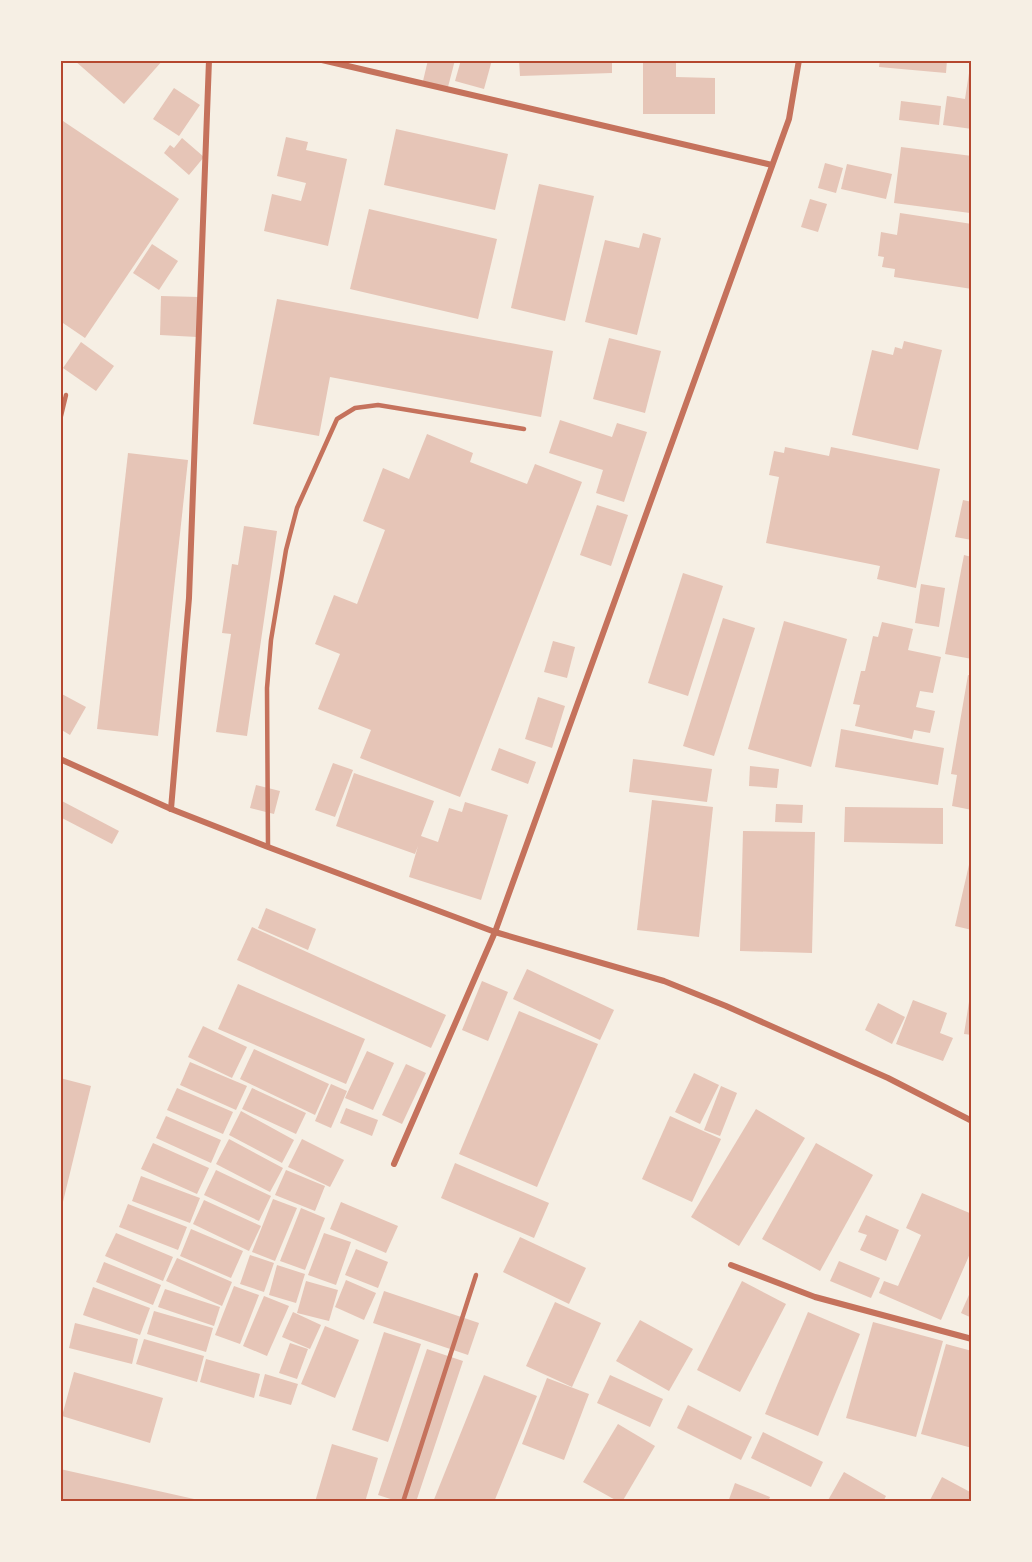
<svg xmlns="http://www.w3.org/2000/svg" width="1032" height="1562" font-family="Manrope,sans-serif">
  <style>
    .building { fill: #e6c5b7 }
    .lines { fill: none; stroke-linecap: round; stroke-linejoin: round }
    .service { stroke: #c5725c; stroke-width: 4.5 }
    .minor { stroke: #c5725c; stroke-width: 6 }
    .neatline { fill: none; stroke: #b5482f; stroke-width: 2 }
  </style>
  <rect width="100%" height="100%" fill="#f6efe4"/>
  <g class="building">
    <path d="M74,60H163L124,104Z"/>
    <path d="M428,60H455L448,87L423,81Z"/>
    <path d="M461,60H492L484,89L455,81Z"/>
    <path d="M519,60H612V73L520,76Z"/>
    <path d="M643,60H676V77L715,78V114H643Z"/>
    <path d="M880,60H947L946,73L879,67Z"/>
    <path d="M971,60L972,129L943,125L947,96L965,99Z"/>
    <path d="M174,88L200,105L179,136L153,119Z"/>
    <path d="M901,101L941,106L939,125L899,120Z"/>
    <path d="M60,119L179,199L85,338L60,321Z"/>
    <path d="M396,129L508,154L495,210L384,185Z"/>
    <path d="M286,137L308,142L306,150L347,159L328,246L264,231L272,194L301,201L306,183L277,176Z"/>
    <path d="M182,138L204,157L189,175L164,153L170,145L174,148Z"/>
    <path d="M901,147L972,156V205L970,213L894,203Z"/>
    <path d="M825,163L843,168L836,193L818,188Z"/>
    <path d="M847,164L892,174L886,199L841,189Z"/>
    <path d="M539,184L594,196L565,321L511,308Z"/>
    <path d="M810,199L827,204L818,232L801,227Z"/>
    <path d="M369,209L497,239L478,319L350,289Z"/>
    <path d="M900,213L972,224V289L894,277L895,269L882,267L884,257L878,256L881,232L897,235Z"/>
    <path d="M643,233L661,238L637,335L585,322L605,240L639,248Z"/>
    <path d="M152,244L178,261L159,290L133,273Z"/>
    <path d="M161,296L199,297L197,337L160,335Z"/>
    <path d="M277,299L553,351L541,417L330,377L319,436L253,424Z"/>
    <path d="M609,338L661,351L645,413L593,399Z"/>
    <path d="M904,341L942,350L918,450L852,435L872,350L893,355L895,347L902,349Z"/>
    <path d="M81,342L114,366L96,391L63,368Z"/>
    <path d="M560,420L612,437L617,423L647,432L624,502L596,493L603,470L549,453Z"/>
    <path d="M427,434L473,453L470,462L527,484L535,464L582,482L460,797L360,758L371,730L318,709L340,654L315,644L334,595L357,604L385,530L363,521L383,468L409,479Z"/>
    <path d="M785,447L829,456L831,447L940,469L916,588L877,579L880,566L766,543L779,477L769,475L774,451L784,453Z"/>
    <path d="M128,453L188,460L158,736L97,729Z"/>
    <path d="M963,500L972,502V540L955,537Z"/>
    <path d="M597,505L628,515L611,566L580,555Z"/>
    <path d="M244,526L277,531L247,736L216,732L231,634L222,633L232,564L238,565Z"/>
    <path d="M964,555L972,557V659L945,654Z"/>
    <path d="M683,573L723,586L688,696L648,683Z"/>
    <path d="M921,584L945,588L939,627L915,623Z"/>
    <path d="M723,618L755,628L714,756L683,746Z"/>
    <path d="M784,621L847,639L811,767L748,749Z"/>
    <path d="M882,622L913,629L908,650L941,657L933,693L920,691L916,707L935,711L930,733L914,730L912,739L855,726L860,705L853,704L861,671H865L873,636L878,637Z"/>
    <path d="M553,641L575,647L567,678L544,672Z"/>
    <path d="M968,675L972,676V810L952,806L957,775L951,774Z"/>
    <path d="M60,693L86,707L70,735L60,729Z"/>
    <path d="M538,697L565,706L552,748L525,739Z"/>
    <path d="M841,729L944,748L938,785L835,767Z"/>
    <path d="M499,748L536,762L528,784L491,770Z"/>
    <path d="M633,759L712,769L707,802L629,792Z"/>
    <path d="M333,763L353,770L335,817L315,810Z"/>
    <path d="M750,766L779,769L777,788L749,786Z"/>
    <path d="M354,773L434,801L421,836L438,842L449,808L462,812L465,802L508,815L481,900L409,877L418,846L415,854L336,826Z"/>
    <path d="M256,785L280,791L274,814L250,808Z"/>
    <path d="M60,800L119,831L112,844L60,817Z"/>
    <path d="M652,800L713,807L699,937L637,930Z"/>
    <path d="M776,804L803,805L802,823L775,822Z"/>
    <path d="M845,807L943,808V844L844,842Z"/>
    <path d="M743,831L815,832L812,953L740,951Z"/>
    <path d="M971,856H972V930L955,926Z"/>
    <path d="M266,908L316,929L308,950L258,928Z"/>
    <path d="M252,927L446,1015L431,1048L237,960Z"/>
    <path d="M527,969L614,1010L600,1040L513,999Z"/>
    <path d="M482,981L508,992L488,1041L462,1030Z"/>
    <path d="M238,984L365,1039L346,1084L218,1029Z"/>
    <path d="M971,989H972V1035L964,1034Z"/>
    <path d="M913,1000L947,1013L940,1033L953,1038L943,1061L896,1044Z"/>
    <path d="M878,1003L905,1017L892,1044L865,1030Z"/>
    <path d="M519,1011L598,1044L537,1187L459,1154Z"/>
    <path d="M203,1026L247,1047L232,1078L188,1057Z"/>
    <path d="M254,1049L329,1084L315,1115L240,1079Z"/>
    <path d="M367,1051L394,1063L373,1110L345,1098Z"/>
    <path d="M190,1062L247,1086L236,1110L180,1085Z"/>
    <path d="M406,1064L426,1073L402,1124L382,1115Z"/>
    <path d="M694,1073L719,1085L700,1124L675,1112Z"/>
    <path d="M60,1078L91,1086L61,1210H60Z"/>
    <path d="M331,1084L347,1091L331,1128L315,1121Z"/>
    <path d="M721,1086L737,1093L720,1136L704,1130Z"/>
    <path d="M177,1088L233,1112L223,1134L167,1110Z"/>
    <path d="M252,1088L306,1113L296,1134L242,1109Z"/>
    <path d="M346,1108L378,1120L372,1136L340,1123Z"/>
    <path d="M756,1109L805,1138L739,1246L691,1217Z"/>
    <path d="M241,1111L294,1140L282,1163L229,1135Z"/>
    <path d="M166,1116L221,1140L211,1163L156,1138Z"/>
    <path d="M670,1116L721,1139L692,1202L642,1179Z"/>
    <path d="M229,1139L283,1168L270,1192L216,1164Z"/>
    <path d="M302,1139L344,1160L330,1187L288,1167Z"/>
    <path d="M153,1143L209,1168L197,1194L141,1169Z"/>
    <path d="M816,1143L873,1175L820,1271L762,1239Z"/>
    <path d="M455,1163L549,1203L534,1238L441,1198Z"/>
    <path d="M216,1170L271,1196L259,1221L204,1195Z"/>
    <path d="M286,1170L325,1186L315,1211L275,1195Z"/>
    <path d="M141,1176L200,1198L190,1223L132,1201Z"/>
    <path d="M922,1193L972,1214V1249L941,1320L879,1293L884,1281L898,1286L921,1235L906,1228Z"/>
    <path d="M273,1199L297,1208L275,1261L252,1252Z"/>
    <path d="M204,1200L261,1226L249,1251L193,1224Z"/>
    <path d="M341,1202L398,1226L386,1253L330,1229Z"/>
    <path d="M128,1204L187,1227L178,1250L119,1227Z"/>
    <path d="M301,1208L325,1218L305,1270L280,1261Z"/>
    <path d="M866,1215L899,1230L886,1261L860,1250L867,1235L858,1232Z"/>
    <path d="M191,1229L243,1251L231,1278L180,1256Z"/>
    <path d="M116,1233L173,1257L163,1281L105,1256Z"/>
    <path d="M324,1233L351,1242L336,1285L308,1275Z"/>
    <path d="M520,1237L586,1268L569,1304L503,1272Z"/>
    <path d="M356,1249L388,1262L378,1288L345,1275Z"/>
    <path d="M250,1255L274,1263L264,1292L240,1284Z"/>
    <path d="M177,1258L232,1282L222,1306L166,1281Z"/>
    <path d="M839,1261L880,1278L871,1298L830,1281Z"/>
    <path d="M104,1262L161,1285L153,1305L96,1282Z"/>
    <path d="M277,1265L305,1274L296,1303L269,1295Z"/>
    <path d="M346,1280L376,1293L364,1320L335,1307Z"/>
    <path d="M306,1281L338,1290L329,1321L297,1313Z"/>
    <path d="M742,1281L786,1304L740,1392L697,1370Z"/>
    <path d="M234,1286L259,1295L240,1344L215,1335Z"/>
    <path d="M93,1287L150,1308L140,1335L83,1315Z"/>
    <path d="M972,1288V1318L961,1313Z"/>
    <path d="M165,1289L220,1307L214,1326L158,1307Z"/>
    <path d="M384,1291L479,1323L468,1355L373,1323Z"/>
    <path d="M264,1296L289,1306L267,1356L243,1346Z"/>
    <path d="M555,1302L601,1323L572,1387L526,1366Z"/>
    <path d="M154,1311L213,1328L206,1352L147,1334Z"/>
    <path d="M293,1312L321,1325L310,1349L282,1337Z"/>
    <path d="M808,1312L860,1334L818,1436L765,1414Z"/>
    <path d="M640,1320L693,1349L669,1391L616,1361Z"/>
    <path d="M873,1322L943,1341L916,1437L846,1418Z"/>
    <path d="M75,1323L138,1339L132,1364L69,1348Z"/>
    <path d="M325,1326L359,1340L335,1398L301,1384Z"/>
    <path d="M384,1332L421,1344L388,1442L352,1430Z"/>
    <path d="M144,1339L204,1356L197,1382L136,1364Z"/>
    <path d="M290,1343L308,1349L297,1379L279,1373Z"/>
    <path d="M946,1344L972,1351V1448L921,1434Z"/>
    <path d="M427,1349L463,1361L416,1502H400L378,1495Z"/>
    <path d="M206,1359L260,1374L254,1398L200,1382Z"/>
    <path d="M74,1372L163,1398L150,1443L62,1416Z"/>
    <path d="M265,1374L298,1384L291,1405L259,1396Z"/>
    <path d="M484,1375L537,1396L494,1502H433Z"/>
    <path d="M610,1375L663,1399L650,1427L597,1403Z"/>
    <path d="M547,1378L589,1394L564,1460L522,1444Z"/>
    <path d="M688,1405L752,1437L741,1460L677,1428Z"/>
    <path d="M618,1424L655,1446L622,1502H619L583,1482Z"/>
    <path d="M763,1432L823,1462L811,1487L751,1458Z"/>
    <path d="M332,1444L378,1458L365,1502H315Z"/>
    <path d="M60,1469L203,1501V1502H60Z"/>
    <path d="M844,1472L886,1496L883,1502H827Z"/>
    <path d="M942,1477L972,1493V1502H929Z"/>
    <path d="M735,1483L770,1497L768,1502H728Z"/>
  </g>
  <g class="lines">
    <g class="service">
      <path d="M60,420L66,395"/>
      <path d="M268,847L267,688L271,640L286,550L297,508L337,419L355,408L378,405L524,429"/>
      <path d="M403,1502L476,1275"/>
    </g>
    <g class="minor">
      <path d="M322,60L772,165"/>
      <path d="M60,759L171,809L268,847L495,932L664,981L726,1006L888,1078L972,1121"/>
      <path d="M171,809L189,598L209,60"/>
      <path d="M394,1164L495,932L789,119L799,60"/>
      <path d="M731,1265L815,1297L972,1339"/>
    </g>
  </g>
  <rect width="1032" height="1562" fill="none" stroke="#f6efe4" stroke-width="123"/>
  <rect x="62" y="62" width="908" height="1438" class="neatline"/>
</svg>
